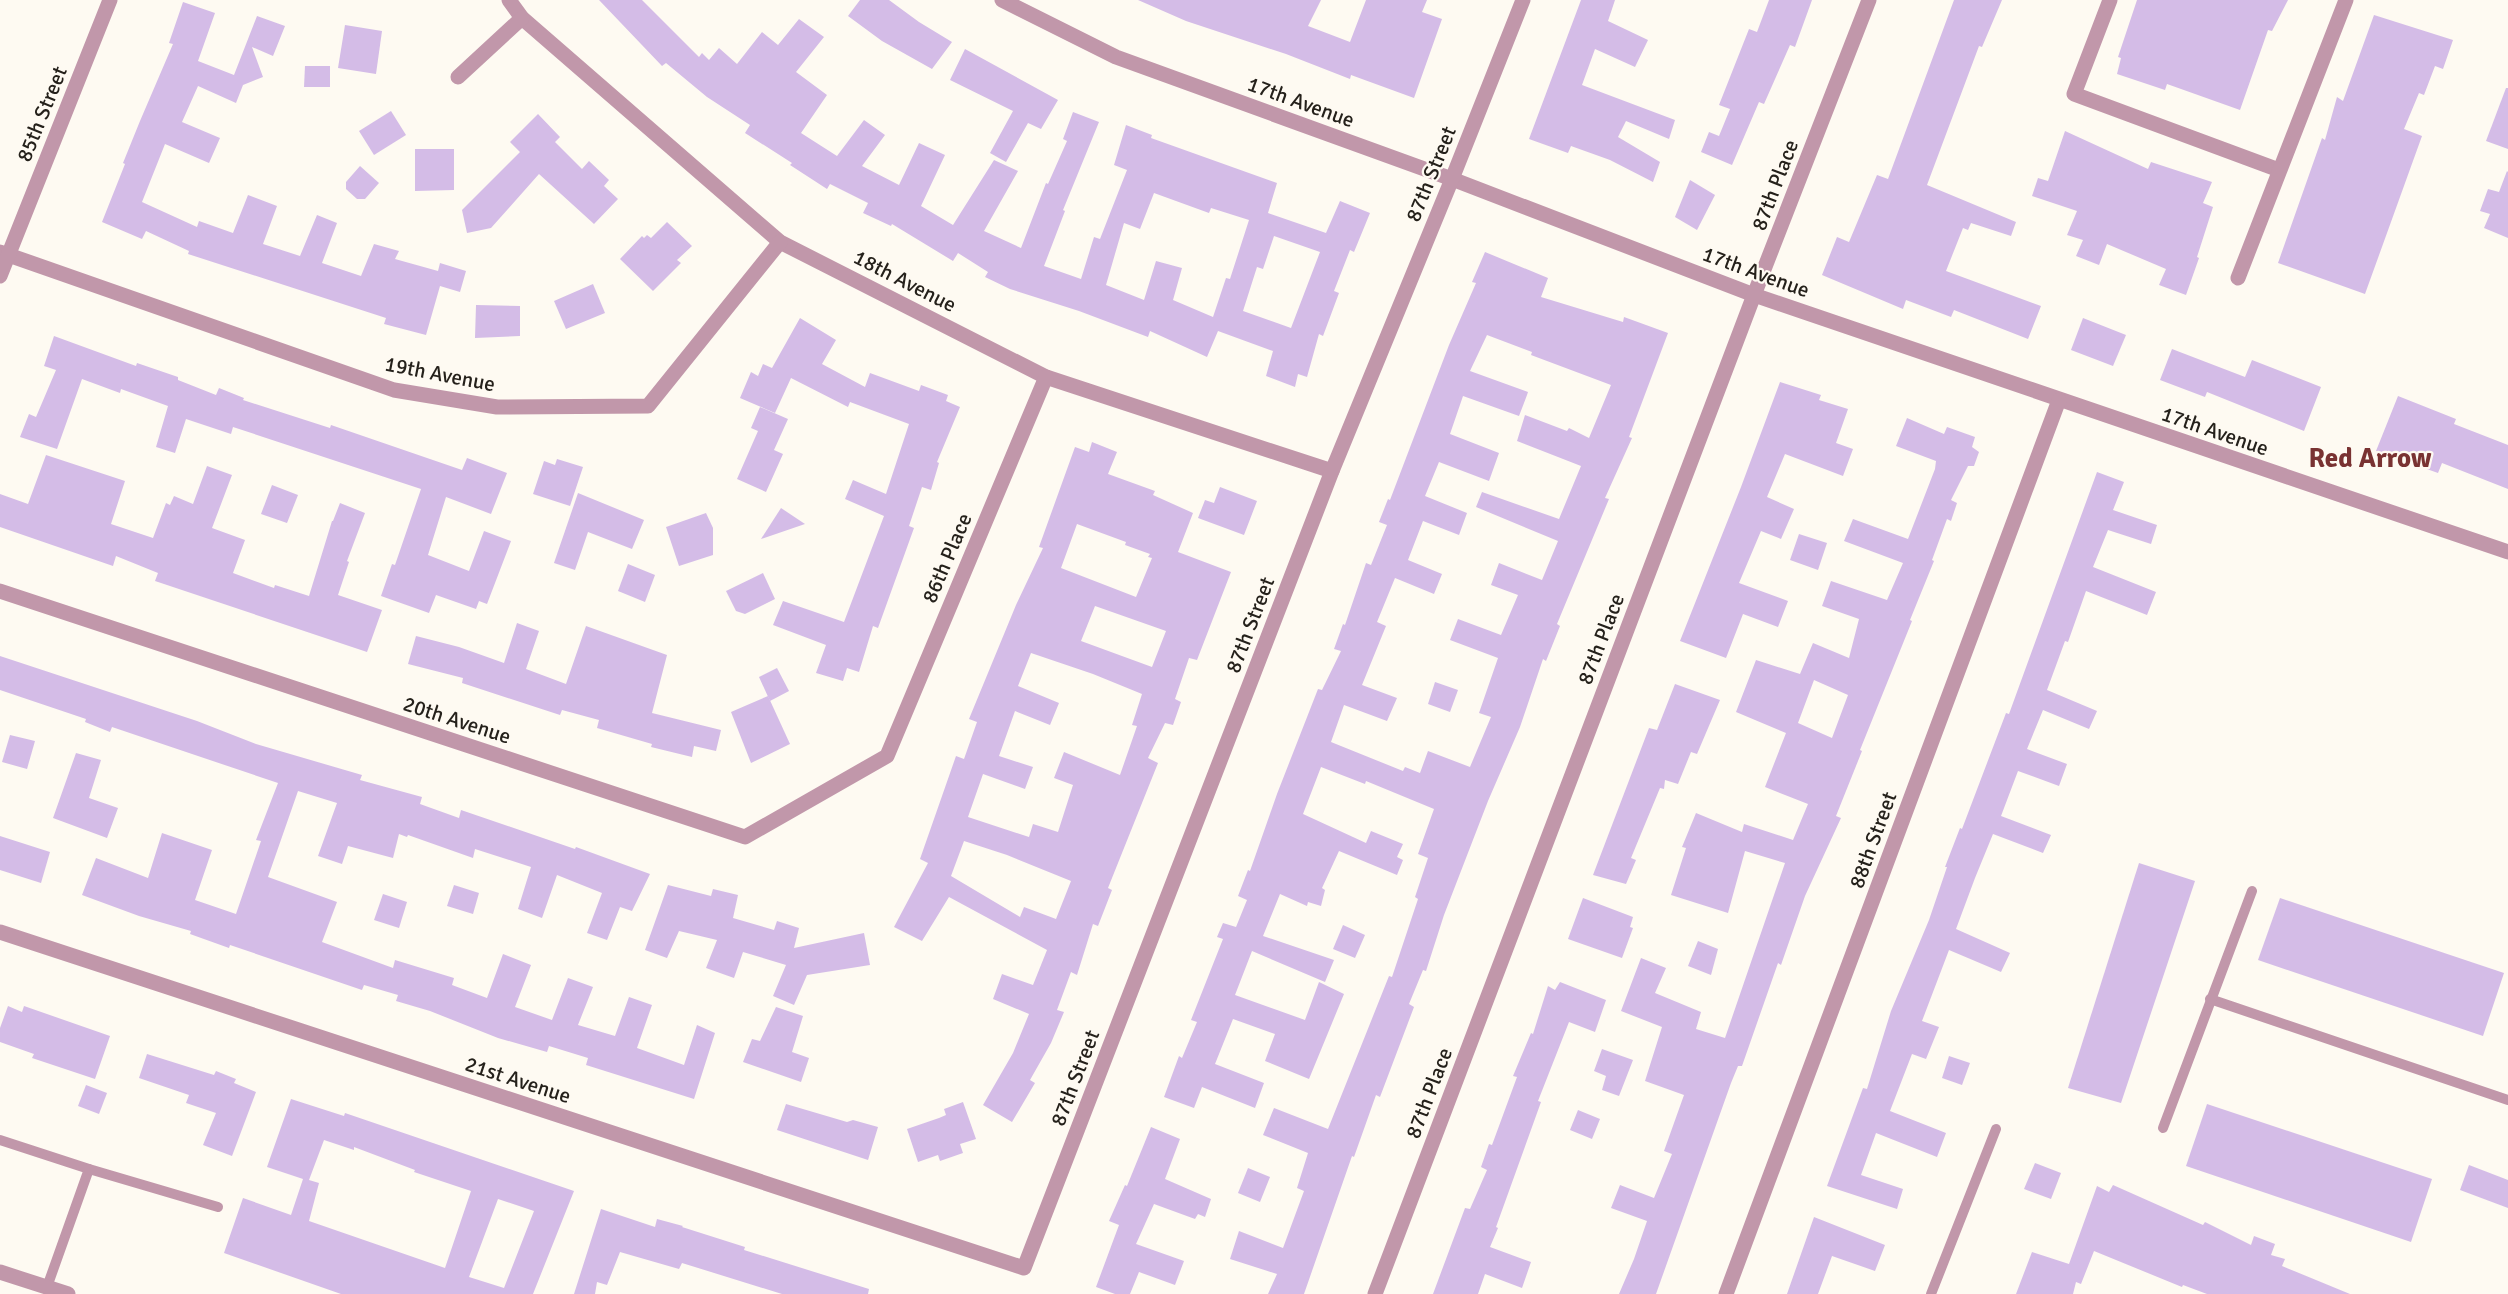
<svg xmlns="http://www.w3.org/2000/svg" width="2508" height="1294" font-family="Signika,sans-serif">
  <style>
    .building { fill: #d4bce7; fill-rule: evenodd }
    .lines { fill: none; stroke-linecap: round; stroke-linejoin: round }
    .service { stroke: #c197aa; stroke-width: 10 }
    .minor { stroke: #c197aa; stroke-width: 15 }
    .tertiary { stroke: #c197aa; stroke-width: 15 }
    .labels { text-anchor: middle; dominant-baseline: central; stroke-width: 4.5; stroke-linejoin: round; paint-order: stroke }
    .street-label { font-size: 21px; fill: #25211b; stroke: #fefaf2 }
    .district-label { font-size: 27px; font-weight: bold; fill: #793232; stroke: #fefaf2 }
  </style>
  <rect width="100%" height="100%" fill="#fefaf2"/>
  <g class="building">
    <path d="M599,0H642L699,57L702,53L709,60L719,48L737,64L762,32L778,45L799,19L824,37L796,72L827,95L801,133L837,156L864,120L885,135L862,166L899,185L919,143L945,155L921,206L953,225L994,160L1018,171L984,231L1021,248L1046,183L1048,184L1067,141L1063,139L1073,112L1099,122L1063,210L1065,211L1044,266L1081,279L1094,237L1100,239L1127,170L1114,165L1126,125L1152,135L1151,138L1277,183L1268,213L1326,233L1340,201L1370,213L1354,252L1350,250L1334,291L1339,293L1323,336L1319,334L1307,377L1298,374L1295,387L1266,376L1273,351L1218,331L1207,357L1150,331L1148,337L1079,311L1010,289L985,277L988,272L958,253L953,261L892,224L891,226L863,213L868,203L830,184L827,189L790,165L792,163L745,133L750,125L707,97L666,63L662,66ZM1154,193L1209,213L1211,208L1249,220L1230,279L1226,278L1213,317L1173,300L1182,268L1156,261L1144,300L1106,285L1124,223L1140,229ZM1274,236L1320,252L1291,328L1243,311L1257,267L1263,269Z"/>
    <path d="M860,0H889L919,22L952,42L932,69L882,41L848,16Z"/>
    <path d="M1138,0H1321L1308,26L1350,42L1366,0H1427L1422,12L1442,19L1414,98L1351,75L1350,79L1286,54L1186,21Z"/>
    <path d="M1581,0H1615L1608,21L1648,40L1635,67L1595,49L1582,85L1675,120L1669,139L1626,121L1618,137L1660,162L1653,182L1610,160L1571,146L1568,153L1529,139Z"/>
    <path d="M1769,0H1812L1795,47L1790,45L1764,104L1759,102L1732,165L1701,152L1709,132L1719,136L1730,109L1719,105L1749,29L1757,32Z"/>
    <path d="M1954,0H2002L1982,47L1979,46L1927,185L2016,222L2011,236L1971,223L1968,230L1963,228L1946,271L2041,306L2028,339L1954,310L1951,317L1906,300L1903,309L1822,275L1837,237L1849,242L1877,175L1888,179Z"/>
    <path d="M2137,0H2288L2272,31L2268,30L2240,110L2167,84L2165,90L2117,74L2121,58L2118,57Z"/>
    <path d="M183,2L215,13L198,61L234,75L257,16L285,26L273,56L252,47L263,77L243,85L236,103L198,86L182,122L220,138L209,163L165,144L142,202L197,227L199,221L233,233L248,195L277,206L263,244L300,256L317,215L337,223L322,263L361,276L374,244L399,251L395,259L438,271L440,263L466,271L460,292L440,286L426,335L384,324L386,318L188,254L189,251L146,231L142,239L102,222L125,164L123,163L140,121L173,44L169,43Z"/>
    <path d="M2374,15L2453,40L2443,69L2435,66L2424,95L2419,93L2404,129L2422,136L2365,294L2278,263L2322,138L2325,140L2337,97L2343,101Z"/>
    <path d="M345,25L382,31L376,74L338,68Z"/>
    <path d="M965,49L1058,100L1041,129L1028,123L1006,162L990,153L1013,111L950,80Z"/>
    <path d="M305,66H330V87H304Z"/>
    <path d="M2506,88H2508V149L2486,141Z"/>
    <path d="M391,111L406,135L374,155L359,131Z"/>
    <path d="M538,114L560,137L555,142L582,169L589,161L609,180L604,186L618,199L594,224L539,174L491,228L467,233L462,210L520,152L510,142Z"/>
    <path d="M2065,131L2148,169L2151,162L2212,182L2203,203L2213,207L2197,257L2199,258L2186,295L2159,285L2166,269L2107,244L2099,265L2076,256L2083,240L2067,235L2077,211L2032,196L2038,178L2048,181Z"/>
    <path d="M415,149H454V190L415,191Z"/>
    <path d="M360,166L379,183L365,199H357L346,189V182Z"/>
    <path d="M2507,171L2508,172V238L2484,228L2490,214L2480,211L2488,189L2499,192Z"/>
    <path d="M1690,180L1715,195L1697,230L1675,217Z"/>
    <path d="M667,222L692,246L677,260L681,263L653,291L620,259L642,236L644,238L647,235L651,238Z"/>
    <path d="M1485,252L1548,278L1541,297L1623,322L1624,317L1668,333L1629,437L1632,438L1605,498L1609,499L1557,624L1560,626L1546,661L1543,659L1520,727L1488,801L1444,915L1426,971L1423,970L1409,1004L1414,1007L1380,1097L1376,1095L1354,1157L1352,1156L1304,1294H1268L1277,1274L1230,1259L1239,1231L1283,1248L1304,1191L1297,1188L1308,1153L1263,1135L1274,1108L1328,1129L1389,976L1392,977L1418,899L1415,897L1428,858L1418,854L1434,809L1366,781L1365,784L1321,767L1303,814L1366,843L1371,831L1403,844L1397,857L1403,860L1397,875L1339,851L1322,888L1325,890L1321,906L1308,902L1307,906L1280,894L1263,936L1334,960L1325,982L1252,951L1235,995L1305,1020L1319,982L1344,994L1309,1079L1265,1061L1275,1034L1233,1019L1215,1064L1264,1083L1255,1108L1202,1087L1194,1108L1164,1097L1179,1056L1182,1058L1197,1022L1191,1020L1223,939L1217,937L1223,923L1236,927L1247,900L1238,896L1248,870L1250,871L1277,794L1318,689L1322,690L1341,651L1334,649L1343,624L1345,625L1366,563L1371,565L1387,525L1379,522L1388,499L1390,500L1449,345L1476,283L1472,282ZM1487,335L1532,352L1531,355L1611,385L1589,438L1569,428L1567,431L1525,415L1517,441L1581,466L1559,519L1482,492L1476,507L1558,541L1542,580L1499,563L1491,585L1518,595L1501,635L1458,619L1450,640L1498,658L1479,713L1491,717L1470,767L1428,751L1420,773L1405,767L1403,771L1331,742L1344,705L1387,721L1397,698L1362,685L1386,626L1377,622L1395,578L1434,594L1442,574L1408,560L1423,521L1459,535L1467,513L1425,496L1439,462L1489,481L1499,453L1450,434L1463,396L1519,416L1527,395L1528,392L1470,371Z"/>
    <path d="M593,284L605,313L566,329L554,301Z"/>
    <path d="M476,305L520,306V336L475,338Z"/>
    <path d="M800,318L836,340L822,364L865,387L870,373L919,391L921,385L948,395L946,401L960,407L937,462L939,463L931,490L922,487L909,526L914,528L878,628L873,626L859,672L847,668L843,681L816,673L826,645L773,625L783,601L844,622L884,516L845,499L853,480L886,494L909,424L850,402L848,407L791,378L775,413L740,398L751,372L758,376L763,364L772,368Z"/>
    <path d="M2083,318L2126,335L2113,366L2071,350Z"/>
    <path d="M54,336L136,366L137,363L178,377V380L216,395L219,388L244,398L243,400L330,428L331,425L462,470L467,458L507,473L491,514L446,497L428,555L469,571L484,531L511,541L487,604L479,601L476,609L436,595L429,613L381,596L392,564L395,565L421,489L233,427L231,434L186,419L175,453L156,447L168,406L121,389L120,393L82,379L57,449L20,437L29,414L36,417L56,370L44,366Z"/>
    <path d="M2172,349L2245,377L2252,360L2321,387L2304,431L2207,392L2205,397L2160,380Z"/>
    <path d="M1780,382L1821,395L1819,400L1848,409L1836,443L1853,449L1843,476L1785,454L1767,497L1794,509L1781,539L1761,531L1739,583L1788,601L1778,627L1743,614L1726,658L1680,641L1741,487Z"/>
    <path d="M2398,396L2456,419L2454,424L2508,445V489L2442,463L2438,473L2376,451Z"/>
    <path d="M760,407L788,419L774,450L783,454L766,492L737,479L758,431L751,428Z"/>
    <path d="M1907,418L1944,434L1947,427L1975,437L1972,447L1979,452L1974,466H1968L1951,500L1957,503L1951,521L1947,519L1932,560L1934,561L1910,620L1912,621L1860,750L1862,751L1836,816L1841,818L1805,896L1781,965L1778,963L1742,1066H1738L1731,1083L1656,1294H1619L1634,1259L1647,1221L1611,1208L1620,1185L1654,1198L1672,1154L1664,1151L1684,1095L1645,1081L1662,1027L1621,1011L1641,958L1666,968L1655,993L1701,1012L1696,1029L1725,1038L1785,863L1745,851L1728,913L1671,895L1686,848L1682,847L1696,813L1742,832L1744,824L1793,840L1808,804L1765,787L1786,733L1736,712L1756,660L1800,674L1813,643L1849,658L1859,619L1822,606L1831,581L1887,600L1903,563L1844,541L1853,519L1908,539L1935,469L1936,461L1896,446ZM1814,680L1848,695L1832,738L1798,723Z"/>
    <path d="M1092,442L1117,452L1108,474L1155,491L1153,495L1193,513L1178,552L1231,572L1197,660L1189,658L1175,699L1181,702L1173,725L1165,723L1148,758L1158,763L1108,888L1112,890L1098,926L1093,924L1077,975L1071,972L1057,1010L1064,1012L1051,1043L1030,1080L1035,1083L1012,1122L983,1105L1013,1053L1029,1014L993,999L1002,974L1033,985L1047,950L949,897L922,941L894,927L928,863L920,859L956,756L964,759L977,722L969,719L1016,605L1043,548L1039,547L1075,447L1089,452ZM1077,524L1126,542L1125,545L1150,554L1148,557L1152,558L1136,597L1061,568ZM1095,606L1166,631L1152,667L1081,641ZM1031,653L1093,674L1142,694L1132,725L1137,726L1120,775L1064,752L1054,778L1073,785L1058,832L1033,824L1029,837L968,817L983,774L1025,789L1033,767L999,756L1015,711L1050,725L1059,703L1018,686ZM964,841L1007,855L1071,881L1056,919L1024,907L1020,917L951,876Z"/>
    <path d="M46,455L125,481L111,524L153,538L166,503L170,505L174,496L193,504L207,466L232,475L212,528L245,540L233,573L274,588L275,585L309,596L332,521H333L340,503L365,513L347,561L349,562L338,595L382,610L367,652L155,581L158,573L116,556L113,566L0,527V494L28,504Z"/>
    <path d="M557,459L583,467L570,506L533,494L544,461L555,465Z"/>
    <path d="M2097,472L2124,482L2113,510L2157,525L2151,544L2108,530L2093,567L2156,592L2147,615L2086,591L2068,642L2065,641L2047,690L2097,711L2089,729L2043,710L2027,749L2067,764L2059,786L2018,771L2001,816L2051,835L2043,853L1993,834L1975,878L1956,929L2010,953L2001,972L1949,950L1922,1021L1939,1027L1926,1059L1912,1054L1890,1111L1946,1133L1937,1157L1876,1133L1861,1175L1903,1189L1897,1209L1827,1186L1863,1088L1867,1089L1891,1011L1929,920L1947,867H1945L1960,828L1962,829L2006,713L2009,714Z"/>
    <path d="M272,485L298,495L287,523L261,514Z"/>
    <path d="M1220,487L1257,501L1244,535L1198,518L1205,500L1214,503Z"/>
    <path d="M578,493L644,520L632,549L588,532L575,570L554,563Z"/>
    <path d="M781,508L805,524L761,539Z"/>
    <path d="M706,513L713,528V555L679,566L666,527Z"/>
    <path d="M1799,534L1827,543L1818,570L1790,560Z"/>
    <path d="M628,564L655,575L645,602L618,591Z"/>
    <path d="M763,573L775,599L745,614L736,611L726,591Z"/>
    <path d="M517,623L539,631L526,669L566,684L586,626L667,655L652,713L721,730L716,751L694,746L692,757L651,747L652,744L597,728L599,720L562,710L560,715L462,683L463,678L408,664L416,636L459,647L504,663Z"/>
    <path d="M0,656L197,721L256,744L362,775L360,780L422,797L420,804L459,818L461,810L575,849L576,847L650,874L632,911L620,907L607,940L587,933L602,893L557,875L542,918L518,909L531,867L475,849L473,858L408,835L407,837L399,834L393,858L348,846L342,864L318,856L337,803L298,791L268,877L337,902L322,942L393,968L395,960L454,978L452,985L487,998L503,954L531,965L515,1007L552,1020L568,978L593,987L578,1025L615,1036L629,997L652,1005L637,1048L684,1065L697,1025L715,1033L694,1099L586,1065L588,1058L549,1046L547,1052L498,1038L430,1011L396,1001L398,995L364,985L362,990L230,945L229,948L190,934L191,931L139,916L82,895L96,858L148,878L162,833L212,850L195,900L236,914L261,841L256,840L278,783L112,727L110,732L85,722L86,719L0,690Z"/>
    <path d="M777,668L789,691L770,701L759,677Z"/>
    <path d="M1435,682L1458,690L1450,712L1428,704Z"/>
    <path d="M1675,684L1720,700L1697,754L1691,752L1678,784L1665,780L1664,789L1660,788L1631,858L1636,860L1626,884L1593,875L1649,728L1657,730Z"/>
    <path d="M768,696L790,744L751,763L731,712Z"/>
    <path d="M10,735L35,741L27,769L2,762Z"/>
    <path d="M76,753L101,760L89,798L118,808L107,838L53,818Z"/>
    <path d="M0,836L50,852L41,883L0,870Z"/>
    <path d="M2139,863L2195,881L2121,1103L2068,1088Z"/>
    <path d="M454,885L479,893L473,914L447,906Z"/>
    <path d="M668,885L711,896L713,889L738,895L733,918L774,930L777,921L799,928L794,948L864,933L870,965L807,975L794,1005L773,996L786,965L743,952L734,978L706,968L717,940L679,931L667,958L645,950Z"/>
    <path d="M383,894L407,902L399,928L374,920Z"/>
    <path d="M1583,898L1633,917L1630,927L1633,928L1622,958L1568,939Z"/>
    <path d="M2280,898L2504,973L2483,1036L2258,960Z"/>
    <path d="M1343,925L1365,935L1355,958L1333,949Z"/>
    <path d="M1698,941L1718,949L1711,975L1688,966Z"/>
    <path d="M1560,982L1606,1000L1595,1032L1569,1022L1538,1101L1541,1102L1496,1227L1498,1228L1490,1247L1531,1262L1522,1288L1485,1274L1478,1294H1433L1465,1208L1470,1209L1487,1170L1481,1167L1489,1144L1492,1145L1517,1077L1513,1076L1531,1033L1533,1034L1548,986L1555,990Z"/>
    <path d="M8,1006L22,1012L24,1006L110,1036L95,1079L32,1058L34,1054L0,1042V1028Z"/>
    <path d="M776,1007L803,1016L792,1052L809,1058L801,1082L743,1062L752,1039L760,1041Z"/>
    <path d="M1602,1049L1633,1060L1619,1096L1602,1090L1606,1076L1594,1071Z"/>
    <path d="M147,1054L214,1075L216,1071L236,1079L234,1083L256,1092L232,1156L203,1145L216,1113L186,1103L189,1095L139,1078Z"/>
    <path d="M1949,1056L1970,1063L1962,1085L1942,1078Z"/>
    <path d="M86,1085L107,1093L99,1114L78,1106Z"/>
    <path d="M291,1099L344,1116L345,1113L574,1191L533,1294H341L224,1253L243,1198L291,1215L303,1179L267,1167ZM324,1140L354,1150V1147L415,1170L414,1172L471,1191L445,1268L309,1221L319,1183L309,1180ZM498,1199L534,1211L504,1288L469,1277Z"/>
    <path d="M963,1102L976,1139L960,1144L963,1153L940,1161L938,1155L918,1162L907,1129L939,1118L946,1115L944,1109Z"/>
    <path d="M786,1104L847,1122L853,1120L878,1127L868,1160L777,1130Z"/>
    <path d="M2207,1104L2432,1179L2411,1242L2186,1166Z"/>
    <path d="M1578,1110L1600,1119L1592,1139L1570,1130Z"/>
    <path d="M1151,1127L1180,1139L1165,1179L1211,1199L1205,1217L1198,1214L1195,1219L1154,1204L1136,1244L1184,1261L1175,1285L1139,1272L1130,1294H1115L1096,1287L1119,1225L1109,1221L1125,1185L1127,1186Z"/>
    <path d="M2035,1163L2061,1173L2051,1199L2024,1189Z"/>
    <path d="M2469,1165L2508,1180V1208L2460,1190Z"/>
    <path d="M1248,1168L1270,1177L1260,1202L1238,1193Z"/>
    <path d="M2113,1185L2203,1225L2205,1222L2251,1245L2254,1236L2275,1244L2271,1255L2285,1259L2282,1266L2350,1294H2207L2183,1285L2182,1287L2094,1251L2081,1284L2076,1282L2073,1294H2016L2032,1252L2069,1264L2097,1186L2109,1192Z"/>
    <path d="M601,1209L655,1227L657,1219L683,1226L682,1227L745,1247L744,1250L869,1289L868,1294H782L682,1263L679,1269L620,1252L607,1285L597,1282L595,1294H574Z"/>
    <path d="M1814,1217L1885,1245L1875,1271L1832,1256L1818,1294H1787Z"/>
  </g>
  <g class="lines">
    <g class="service">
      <path d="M2210,999L2508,1100"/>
      <path d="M2163,1128L2252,891"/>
      <path d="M0,1140L89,1169L47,1287"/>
      <path d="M89,1169L218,1207"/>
      <path d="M1931,1294L1996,1129"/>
    </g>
    <g class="minor">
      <path d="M509,0L522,18L780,242L1046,377L1332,471"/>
      <path d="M1002,0L1116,57L1452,179L1754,295L2508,552"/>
      <path d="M2110,0L2074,94L2279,170"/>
      <path d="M458,77L522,18"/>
      <path d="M0,252L394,390L497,407L648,406L780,242"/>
      <path d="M2238,278L2346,0"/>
      <path d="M0,591L745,837L887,756L1046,377"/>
      <path d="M0,932L1024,1268L1332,471L1452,179L1523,0"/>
      <path d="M1375,1294L1754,295L1869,0"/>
      <path d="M1726,1294L2059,400"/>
    </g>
    <g class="tertiary">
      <path d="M0,276L110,0"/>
      <path d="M0,1272L68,1294"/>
    </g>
  </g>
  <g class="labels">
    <g class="street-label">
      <text transform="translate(1301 102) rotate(20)">17th Avenue</text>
      <text transform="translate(42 114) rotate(-68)">85th Street</text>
      <text transform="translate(1431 174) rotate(-68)">87th Street</text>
      <text transform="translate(1775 185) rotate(-69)">87th Place</text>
      <text transform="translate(1756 272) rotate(20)">17th Avenue</text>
      <text transform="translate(905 281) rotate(27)">18th Avenue</text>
      <text transform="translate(440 374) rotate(11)">19th Avenue</text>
      <text transform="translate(2215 431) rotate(19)">17th Avenue</text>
      <text transform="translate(947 558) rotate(-67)">86th Place</text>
      <text transform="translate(1250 625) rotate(-69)">87th Street</text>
      <text transform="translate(1601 639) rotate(-69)">87th Place</text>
      <text transform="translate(457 720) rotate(18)">20th Avenue</text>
      <text transform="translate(1873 840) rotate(-70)">88th Street</text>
      <text transform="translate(1075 1078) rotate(-69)">87th Street</text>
      <text transform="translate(518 1080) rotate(18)">21st Avenue</text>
      <text transform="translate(1429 1093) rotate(-69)">87th Place</text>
    </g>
    <g class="district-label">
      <text x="2370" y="458">Red Arrow</text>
    </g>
  </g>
</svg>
